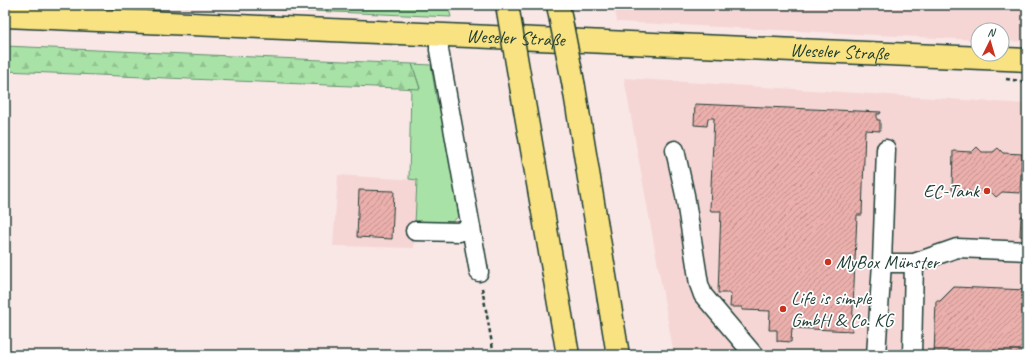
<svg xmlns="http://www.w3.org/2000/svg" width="1032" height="360" font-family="Caveat,sans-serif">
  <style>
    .built { fill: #f5d6d5 }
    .green { fill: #a9e2a7; stroke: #64906e }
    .forest { fill: url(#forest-firs); stroke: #64906e }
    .building { fill: url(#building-hatch); stroke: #1f3d34 }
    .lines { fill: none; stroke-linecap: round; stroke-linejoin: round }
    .minor-casing { stroke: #1f3d34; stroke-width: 21 }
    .major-casing { stroke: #1f3d34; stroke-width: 25 }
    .highway-casing { stroke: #1f3d34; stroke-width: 25 }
    .path { stroke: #1f3d34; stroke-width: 2.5; stroke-dasharray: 4 3; stroke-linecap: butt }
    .minor { stroke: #fff; stroke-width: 18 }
    .major { stroke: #f8e281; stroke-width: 22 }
    .highway { stroke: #f8e281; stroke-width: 22 }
    .highway-bridge-casing { stroke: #1f3d34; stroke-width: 25; stroke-linecap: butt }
    .highway-bridge { stroke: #f8e281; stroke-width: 22 }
    .poi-dot { fill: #c8321e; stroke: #fff; stroke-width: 1.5 }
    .labels { text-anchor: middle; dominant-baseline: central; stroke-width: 3.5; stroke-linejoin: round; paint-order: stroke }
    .street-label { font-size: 19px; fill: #1f3d34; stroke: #fff }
    .poi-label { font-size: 19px; fill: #1f3d34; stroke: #fff; text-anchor: start }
  </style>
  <defs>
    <pattern id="forest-firs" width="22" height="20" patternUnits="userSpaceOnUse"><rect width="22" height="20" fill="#a9e2a7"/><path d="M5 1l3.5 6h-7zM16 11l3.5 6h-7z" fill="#91c390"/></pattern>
    <pattern id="building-hatch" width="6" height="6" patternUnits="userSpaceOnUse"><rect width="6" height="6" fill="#ebafac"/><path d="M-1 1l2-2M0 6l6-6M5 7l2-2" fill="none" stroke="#be908d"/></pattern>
  </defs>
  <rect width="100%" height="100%" fill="#f9e7e6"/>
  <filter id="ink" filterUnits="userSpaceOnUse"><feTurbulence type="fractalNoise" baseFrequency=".025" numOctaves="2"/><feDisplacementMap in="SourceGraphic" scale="8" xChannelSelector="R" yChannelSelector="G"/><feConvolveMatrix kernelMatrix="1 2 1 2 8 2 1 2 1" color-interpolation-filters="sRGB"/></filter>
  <g filter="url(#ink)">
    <g class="built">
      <path d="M614,5H1027V42L1002,41V30H978V40L617,22Z"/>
      <path d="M624,78L1027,104V355H674Z"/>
      <path d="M338,175L417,180L414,248L333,246Z"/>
    </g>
    <g class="green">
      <path d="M171,5H448L451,17Z"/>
      <path d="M412,64L431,65L437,102L444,110L460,215L451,223L415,224L417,180L409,179L411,88H420Z"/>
    </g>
    <path class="forest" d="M5,46L412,64L420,89L5,71Z"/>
    <g class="building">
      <path d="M695,104L881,112L880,114H877V120H880V131L865,130L862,215H857L852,331L792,328L791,342L778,341L777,342V330H769L770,311L742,310V307H730L731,293H718L721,211H711L710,209L714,118H708L707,126L694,125Z"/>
      <path d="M977,147L982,152H993L998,148L1003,153L1022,154L1020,193L1002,192L996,197L991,192L980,191L975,196L970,191L952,190L953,151L972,152Z"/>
      <path d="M1027,155V182L1024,179L1025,157Z"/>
      <path d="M359,190L394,191L392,239L357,237Z"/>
      <path d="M1021,216L1027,217V236H1020Z"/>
      <path d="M954,287L1027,290V355H934L936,301H940Z"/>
    </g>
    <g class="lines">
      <g class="minor-casing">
        <g id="minor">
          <path d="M439,35V50L479,272"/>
          <path d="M675,150L685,195L699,284L703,295L754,355"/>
          <path d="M415,231L459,232L471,228"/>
          <path d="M882,263L886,149"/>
          <path d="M876,355L882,263H914L957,248L1027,251"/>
          <path d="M912,355L914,263"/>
        </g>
      </g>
      <g class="major-casing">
        <g id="major">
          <path id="s1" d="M5,16L1027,60"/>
        </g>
      </g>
      <g class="highway-casing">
        <g id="highway">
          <path d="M574,87L618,355"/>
          <path d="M522,92L568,355"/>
        </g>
      </g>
      <g class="path">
        <path d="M1006,79L1027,82"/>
        <path d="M482,288L494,355"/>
      </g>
      <use href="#minor" class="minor"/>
      <use href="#major" class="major"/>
      <use href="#highway" class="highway"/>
      <g class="highway-bridge-casing">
        <g id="highway-bridge">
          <path d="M507,5L522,92"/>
          <path d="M558,5L574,87"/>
        </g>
      </g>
      <use href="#highway-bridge" class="highway-bridge"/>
    </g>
  </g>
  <g class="poi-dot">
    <circle cx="987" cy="191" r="4"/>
    <circle cx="828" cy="262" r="4"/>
    <circle cx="783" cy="309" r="4"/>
  </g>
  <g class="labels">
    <g class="street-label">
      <text stroke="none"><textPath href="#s1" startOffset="511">Weseler Straße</textPath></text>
      <text stroke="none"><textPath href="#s1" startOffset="835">Weseler Straße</textPath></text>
    </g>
    <g class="poi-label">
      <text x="979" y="191" text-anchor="end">EC-Tank</text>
      <text x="836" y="262">MyBox Münster</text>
      <text x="791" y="298">Life is simple<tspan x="791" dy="22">GmbH &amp; Co. KG</tspan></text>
    </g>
  </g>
  <rect width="1032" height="360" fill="none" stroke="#fff" stroke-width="20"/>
  <rect x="10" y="10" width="1012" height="340" fill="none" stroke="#1f3d34" stroke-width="1.5" filter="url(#ink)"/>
  <g transform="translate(990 42) rotate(5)"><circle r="19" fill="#ffffff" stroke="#a5b1ae"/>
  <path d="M0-3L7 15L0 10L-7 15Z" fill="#c8321e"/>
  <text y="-6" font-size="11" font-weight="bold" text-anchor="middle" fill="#1f3d34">N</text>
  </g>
</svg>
